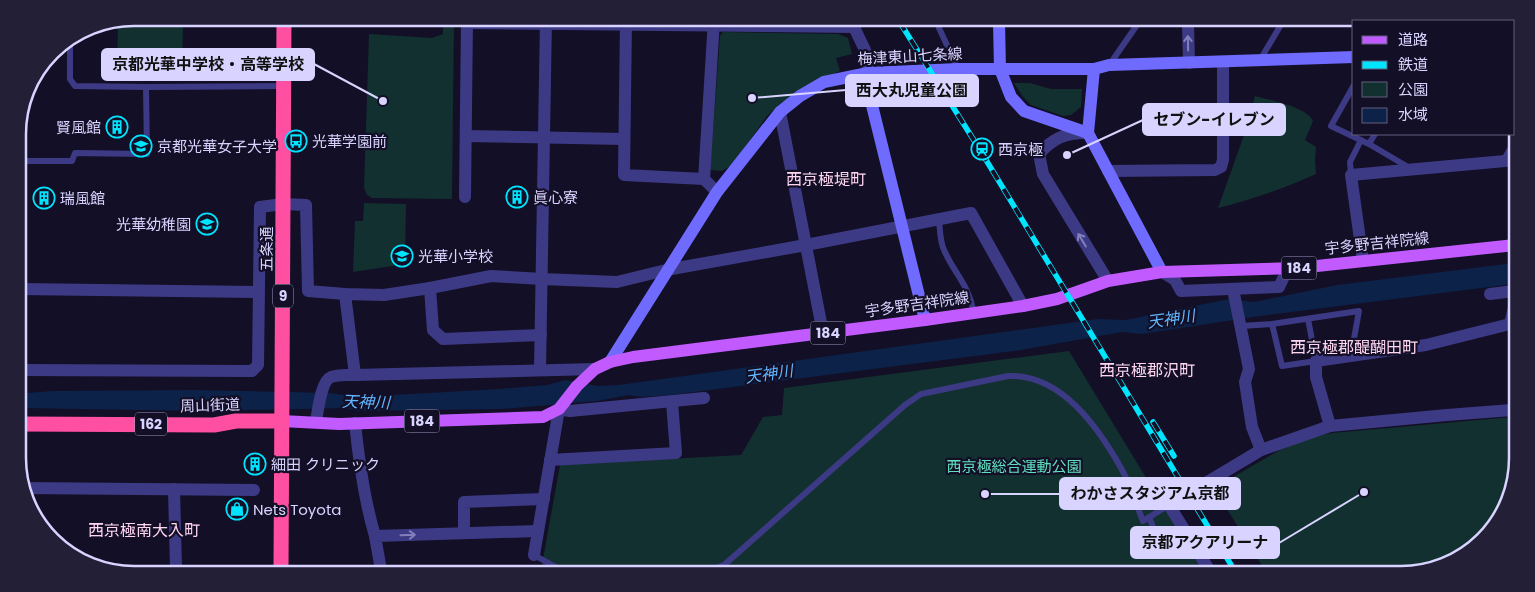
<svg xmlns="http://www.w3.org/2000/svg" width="1535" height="592" font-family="Poppins,'Noto Sans JP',sans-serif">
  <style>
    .green { fill: #12302f }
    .water { fill: #0c2248 }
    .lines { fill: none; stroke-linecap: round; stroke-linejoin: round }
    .lane { stroke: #3d3a85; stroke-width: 6 }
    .street { stroke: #3d3a85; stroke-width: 12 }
    .secondary { stroke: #6f6bff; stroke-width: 12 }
    .primary { stroke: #c25bff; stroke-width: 12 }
    .highway { stroke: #ff4fa3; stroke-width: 15 }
    .rail-casing { stroke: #00e5ff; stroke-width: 5.5 }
    .rail { stroke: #130f26; stroke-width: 4; stroke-dasharray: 11; stroke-linecap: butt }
    .oneway { stroke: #837fbc }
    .labels { text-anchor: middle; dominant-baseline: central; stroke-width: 4.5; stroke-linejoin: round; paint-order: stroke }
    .shield { fill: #130f26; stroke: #9e99be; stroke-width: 1 }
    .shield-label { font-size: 14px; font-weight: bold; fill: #d9d4ff }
    .street-label { font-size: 15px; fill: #d9d4ff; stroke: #130f26 }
    .poi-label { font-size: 15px; fill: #d9d4ff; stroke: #130f26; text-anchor: start }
    .park-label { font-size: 15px; fill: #5fe0c0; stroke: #130f26 }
    .neighbourhood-label { font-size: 16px; fill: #ffd6f0; stroke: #130f26 }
    .water-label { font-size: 16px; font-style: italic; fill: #62b6ff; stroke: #130f26 }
    .rim { fill: none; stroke: #d9d4ff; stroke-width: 2.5 }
    .leader { fill: none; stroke: #d9d4ff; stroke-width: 2 }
    .callout-dot { fill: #d9d4ff; stroke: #130f26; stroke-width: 2 }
    .callout { fill: #d9d4ff; stroke: #d9d4ff; stroke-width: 2 }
    .callout-label { font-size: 16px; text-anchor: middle; font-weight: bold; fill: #111 }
  </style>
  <rect width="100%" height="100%" fill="#130f26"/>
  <g class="green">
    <path d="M443,19H454L452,199L372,198L367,195L364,188L369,34L432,38L443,34Z"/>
    <path d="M118,21L183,23L182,80L117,79Z"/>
    <path d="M723,32L838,34L848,38L852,54L836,58L840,71L814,82L780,104L767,116L732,165L722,171L710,170L720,36Z"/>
    <path d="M1014,83H1030L1051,89H1082L1081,107L1071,115L1063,116L1031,105L1023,97Z"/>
    <path d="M1255,96C1269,100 1307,107 1313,121L1305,140L1316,147L1315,159L1316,174C1285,188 1252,200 1218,208L1243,138Z"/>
    <path d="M364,203L406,204L405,264L353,272L355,221H363Z"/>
    <path d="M1069,351L1204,573L541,570L560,465L741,455L763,417L782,415L784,388Z"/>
    <path d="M1512,417L1511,496L1472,551L1408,574H1267L1214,488L1278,451L1304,439L1332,433Z"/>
  </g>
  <path class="water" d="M1514,263V283L1505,285L1253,317L1142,334L1122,332L1021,350L671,395L641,397L629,395L597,401L501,409L356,411L346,408L200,411L19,408V392L28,393L52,391L193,390L331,393L357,397L499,389L547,385L565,380L598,386L619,385L1098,319L1126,320L1229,299L1254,302L1337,285Z"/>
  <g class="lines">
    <g class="lane">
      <path d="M940,21L939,28L958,69"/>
      <path d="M70,38V79L75,86L146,87"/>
      <path d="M1260,60L1282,23"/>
      <path d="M1110,64L1139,22"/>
      <path d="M1354,85L1331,126L1369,144L1408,167"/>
      <path d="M1369,144L1375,134"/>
      <path d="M18,161H72L75,153L147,154L146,87L284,86"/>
      <path d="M1503,161L1516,139"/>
      <path d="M1351,175L1350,162L1361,140"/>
      <path d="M939,220C940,229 940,242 944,250C955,275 968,283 974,313"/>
      <path d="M1272,324L1282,366L1316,361L1308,319"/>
      <path d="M1241,326L1272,324L1359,311L1351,355"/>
      <path d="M1149,517L1162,550"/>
      <path d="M534,555L561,570"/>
      <path d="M707,571L724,565L905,405L921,394L1008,376C1061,374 1098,427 1121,468C1130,484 1136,504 1143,521L1169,505"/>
    </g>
    <g class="street">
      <path d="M626,20L624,175L704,179L717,192"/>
      <path d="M851,21L865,50L868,73"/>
      <path d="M467,23L855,27"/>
      <path d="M1188,23L1189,63"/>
      <path d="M780,112L823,333"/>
      <path d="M1086,133C1065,133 1053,138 1039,154L1043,174L1108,281"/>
      <path d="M466,136L624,139"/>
      <path d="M1108,171L1215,170L1221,167L1223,160V62"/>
      <path d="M704,179L714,20"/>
      <path d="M465,197L467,19"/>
      <path d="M1363,261L1351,175L1516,160"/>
      <path d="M1162,272L1175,280L1181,291L1279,287L1288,268"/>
      <path d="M430,288L433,330L443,339L541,335"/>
      <path d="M19,289L258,292"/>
      <path d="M1233,289L1249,369L1245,382L1252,427L1261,450"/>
      <path d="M345,294L355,375L595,369"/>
      <path d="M1490,294L1514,291"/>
      <path d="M19,370L252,371L258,365L260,207L283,204L306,205L308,291L345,294L384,295L430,288L491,276L542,279L617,282L666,270L806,245L971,213L1023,306"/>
      <path d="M540,370L546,19"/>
      <path d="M316,421C318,411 321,381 331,377C338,374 347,375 355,375"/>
      <path d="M355,423C359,462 364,499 375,536"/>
      <path d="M1330,426L1316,377V361L1426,345L1510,324L1514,307"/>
      <path d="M550,460L676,453L672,402"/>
      <path d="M23,488L254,490"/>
      <path d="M174,489L176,569"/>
      <path d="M464,533V502L544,499"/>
      <path d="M534,555L559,409L570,411L704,398"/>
      <path d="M381,570L375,536L538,531"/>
      <path d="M1211,573L1169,505L1261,450L1330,426L1447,415L1512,410"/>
    </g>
    <g class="secondary">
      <path d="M999,22L1000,69L1011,97L1024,111L1088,133"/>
      <path d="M1094,69L1088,133L1162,272"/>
      <path d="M868,73V89L925,320"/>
      <path d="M610,362L717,192L780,112L800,96L824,82L868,73L958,69H1094L1109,65L1354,57"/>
    </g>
    <path class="primary" d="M282,421L339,424L543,417L559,409L577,386L595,369L610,362L633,357L925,320L1023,306L1057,299L1108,281L1162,272L1298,268L1515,245"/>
    <g class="highway">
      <path d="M19,424L214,425L236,421H282"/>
      <path d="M281,569L284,18"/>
    </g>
    <g class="rail-casing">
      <g id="rail">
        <path d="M899,21L980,150L1236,573"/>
        <path d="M1153,422L1174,456"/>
      </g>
    </g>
    <use href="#rail" class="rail"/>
  </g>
  <defs><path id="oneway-shaft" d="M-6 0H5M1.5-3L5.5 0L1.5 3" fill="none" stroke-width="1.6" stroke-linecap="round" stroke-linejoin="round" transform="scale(1.25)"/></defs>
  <g class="oneway">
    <use href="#oneway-shaft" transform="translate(1188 43) rotate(-91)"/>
    <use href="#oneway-shaft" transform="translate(1082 240) rotate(-121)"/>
    <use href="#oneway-shaft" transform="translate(408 535) rotate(-2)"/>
  </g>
  <defs>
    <g id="building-ring" transform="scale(1.125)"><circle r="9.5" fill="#130f26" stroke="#00e5ff" stroke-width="1.5"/><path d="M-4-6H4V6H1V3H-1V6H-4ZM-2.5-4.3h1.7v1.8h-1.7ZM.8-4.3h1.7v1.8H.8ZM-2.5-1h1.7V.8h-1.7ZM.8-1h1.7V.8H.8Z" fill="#00e5ff"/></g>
    <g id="bus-ring" transform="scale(1.125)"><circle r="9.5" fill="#130f26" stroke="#00e5ff" stroke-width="1.5"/><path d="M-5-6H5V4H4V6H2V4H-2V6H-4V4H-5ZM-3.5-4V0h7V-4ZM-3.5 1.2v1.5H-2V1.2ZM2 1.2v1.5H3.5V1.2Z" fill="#00e5ff"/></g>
    <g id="university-ring" transform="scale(1.125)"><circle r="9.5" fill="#130f26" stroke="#00e5ff" stroke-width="1.5"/><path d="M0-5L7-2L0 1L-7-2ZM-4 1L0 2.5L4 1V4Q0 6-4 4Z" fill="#00e5ff"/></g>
    <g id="station-ring" transform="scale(1.125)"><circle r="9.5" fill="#130f26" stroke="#00e5ff" stroke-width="1.5"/><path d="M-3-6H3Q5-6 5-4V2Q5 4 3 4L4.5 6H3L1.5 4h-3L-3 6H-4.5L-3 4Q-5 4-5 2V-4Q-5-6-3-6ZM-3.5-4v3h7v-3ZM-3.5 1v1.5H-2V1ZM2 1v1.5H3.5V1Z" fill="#00e5ff"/></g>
    <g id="school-ring" transform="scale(1.125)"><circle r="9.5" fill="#130f26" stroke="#00e5ff" stroke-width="1.5"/><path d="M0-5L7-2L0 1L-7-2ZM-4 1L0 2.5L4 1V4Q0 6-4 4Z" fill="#00e5ff"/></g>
    <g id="shop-ring" transform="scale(1.125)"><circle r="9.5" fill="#130f26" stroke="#00e5ff" stroke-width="1.5"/><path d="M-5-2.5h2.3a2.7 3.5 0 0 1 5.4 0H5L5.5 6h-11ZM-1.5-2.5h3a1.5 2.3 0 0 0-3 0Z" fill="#00e5ff"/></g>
  </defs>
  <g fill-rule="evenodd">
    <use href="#building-ring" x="117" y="127"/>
    <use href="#bus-ring" x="296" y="141"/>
    <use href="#university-ring" x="141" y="146"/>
    <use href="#station-ring" x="982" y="149"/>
    <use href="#building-ring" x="517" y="197"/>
    <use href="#building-ring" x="44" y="198"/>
    <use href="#school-ring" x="207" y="224"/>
    <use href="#school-ring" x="402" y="256"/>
    <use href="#building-ring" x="255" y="464"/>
    <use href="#shop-ring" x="237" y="509"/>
  </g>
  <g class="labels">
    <g class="shield">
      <rect x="1281.5" y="256.5" width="35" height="23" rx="4"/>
      <rect x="273" y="284.5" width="20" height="23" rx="4"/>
      <rect x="810.5" y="321.5" width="35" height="23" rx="4"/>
      <rect x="404.5" y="409.5" width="35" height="23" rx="4"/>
      <rect x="135" y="412.5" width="32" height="23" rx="4"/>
    </g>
    <g class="shield-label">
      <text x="1299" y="268">184</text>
      <text x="283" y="296">9</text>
      <text x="828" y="333">184</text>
      <text x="422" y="421">184</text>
      <text x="151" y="424">162</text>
    </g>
    <g class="street-label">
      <text transform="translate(910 56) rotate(-3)">梅津東山七条線</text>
      <text transform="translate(1377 243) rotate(-6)">宇多野吉祥院線</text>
      <text transform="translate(266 249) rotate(-90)">五条通</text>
      <text transform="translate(917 304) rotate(-8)">宇多野吉祥院線</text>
      <text transform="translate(210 405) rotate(-2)">周山街道</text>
    </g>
    <g class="poi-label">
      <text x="101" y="127" text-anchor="end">賢風館</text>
      <text x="312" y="141">光華学園前</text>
      <text x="157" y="146">京都光華女子大学</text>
      <text x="998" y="149">西京極</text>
      <text x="533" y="197">眞心寮</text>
      <text x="60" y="198">瑞風館</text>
      <text x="191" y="224" text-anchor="end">光華幼稚園</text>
      <text x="418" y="256">光華小学校</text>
      <text x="271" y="464">細田 クリニック</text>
      <text x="253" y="509">Nets Toyota</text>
    </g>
    <g class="park-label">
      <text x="1014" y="466">西京極総合運動公園</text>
    </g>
    <g class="neighbourhood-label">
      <text x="826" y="179">西京極堤町</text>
      <text x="1354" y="347">西京極郡醍醐田町</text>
      <text x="1147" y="370">西京極郡沢町</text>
      <text x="144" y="530">西京極南大入町</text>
    </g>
    <g class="water-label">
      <text transform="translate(1171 319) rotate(-8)">天神川</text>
      <text transform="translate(769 374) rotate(-8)">天神川</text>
      <text transform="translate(366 402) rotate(2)">天神川</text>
    </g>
  </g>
  <path d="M0 0H1535V592H0ZM134 26H1401A108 108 0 0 1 1509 134V458A108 108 0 0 1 1401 566H134A108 108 0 0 1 26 458V134A108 108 0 0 1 134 26Z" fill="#231f37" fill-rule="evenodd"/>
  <path class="rim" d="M134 26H1401A108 108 0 0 1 1509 134V458A108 108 0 0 1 1401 566H134A108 108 0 0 1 26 458V134A108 108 0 0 1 134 26Z"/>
  <path class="leader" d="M383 101L314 64M752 98L846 90M1067 155L1143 120M985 494L1060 494M1364 492L1279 543"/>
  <g class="callout-dot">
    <circle cx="383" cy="101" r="5"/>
    <circle cx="752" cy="98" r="5"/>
    <circle cx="1067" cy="155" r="5"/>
    <circle cx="985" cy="494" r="5"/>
    <circle cx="1364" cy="492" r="5"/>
  </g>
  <g class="callout">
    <rect x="102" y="49" width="212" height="31" rx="5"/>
    <rect x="846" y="75" width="132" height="31" rx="5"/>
    <rect x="1143" y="104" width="142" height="31" rx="5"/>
    <rect x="1060" y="478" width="180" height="31" rx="5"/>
    <rect x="1131" y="527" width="148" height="31" rx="5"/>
  </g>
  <g class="callout-label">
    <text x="208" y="70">京都光華中学校・高等学校</text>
    <text x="912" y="96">西大丸児童公園</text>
    <text x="1214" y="125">セブン-イレブン</text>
    <text x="1150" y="499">わかさスタジアム京都</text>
    <text x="1205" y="548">京都アクアリーナ</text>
  </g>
  <rect x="1352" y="20" width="162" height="115" fill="#130f26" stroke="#625e7d"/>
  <rect x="1362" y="36" width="25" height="8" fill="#c25bff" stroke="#625e7d"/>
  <text x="1398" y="45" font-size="15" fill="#d9d4ff">道路</text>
  <rect x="1362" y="61" width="25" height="8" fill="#00e5ff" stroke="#625e7d"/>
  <text x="1398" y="70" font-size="15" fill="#d9d4ff">鉄道</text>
  <rect x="1362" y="82" width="25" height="15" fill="#12302f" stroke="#625e7d"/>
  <text x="1398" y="95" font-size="15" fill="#d9d4ff">公園</text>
  <rect x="1362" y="108" width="25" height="15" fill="#0c2248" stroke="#625e7d"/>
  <text x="1398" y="120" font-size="15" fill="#d9d4ff">水域</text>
</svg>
